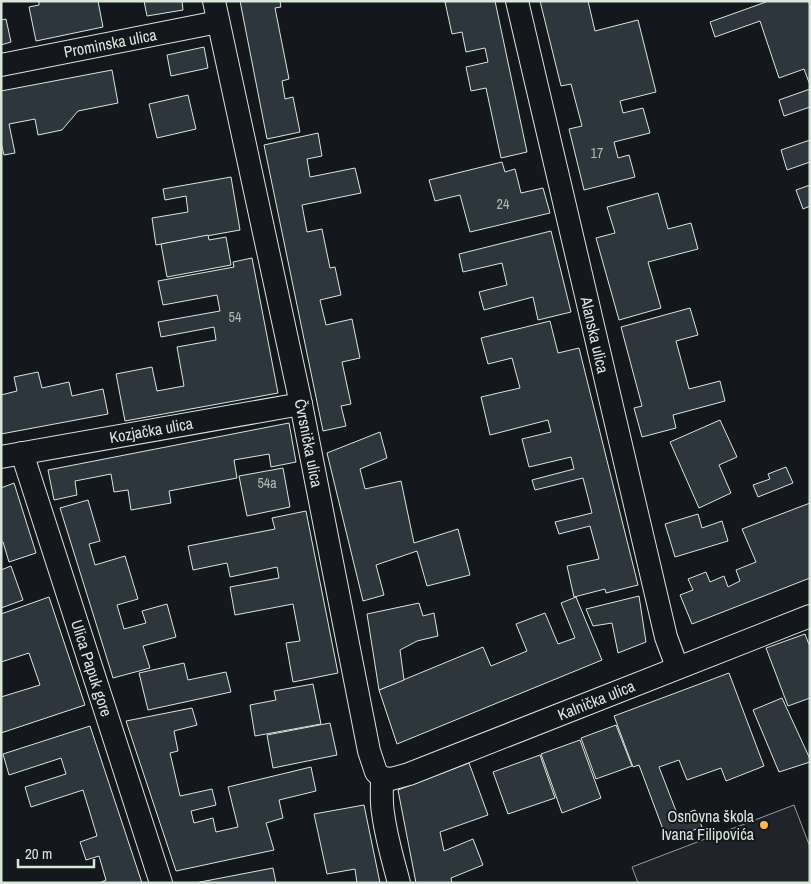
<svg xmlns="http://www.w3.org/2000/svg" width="811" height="884" font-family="'Archivo Narrow',sans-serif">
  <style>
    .green { fill: #202428; stroke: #939e99 }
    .building { fill: #2c363c; stroke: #d8e6dc }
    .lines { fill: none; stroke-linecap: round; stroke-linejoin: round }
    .minor-casing { stroke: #d8e6dc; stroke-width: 24 }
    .minor { stroke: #14181c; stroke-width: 22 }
    .poi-dot { fill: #ffb74d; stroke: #14181c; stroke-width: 2 }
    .labels { text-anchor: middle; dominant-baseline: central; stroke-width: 4; stroke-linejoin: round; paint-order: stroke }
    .number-label { font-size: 14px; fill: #adbab4 }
    .street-label { font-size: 16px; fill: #d8e6dc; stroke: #14181c }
    .poi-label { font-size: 16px; fill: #d8e6dc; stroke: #14181c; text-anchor: end }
  </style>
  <rect width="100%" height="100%" fill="#14181c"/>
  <path class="green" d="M794,805L810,847V883H638L632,867Z"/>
  <g class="building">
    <path d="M39,1H98L103,27L36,41L29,7L39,5Z"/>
    <path d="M144,1H182L183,10L147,16Z"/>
    <path d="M240,1H280L281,7L275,8L289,79L282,81L285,99L293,97L300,132L267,139Z"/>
    <path d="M450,1H495L527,152L501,158L486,88L471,91L466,67L488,62L485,48L466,52L462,32L452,34L445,2Z"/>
    <path d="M540,1H588L595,31L638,20L656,92L620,101L623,113L643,108L650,133L614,142L618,158L629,155L635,177L584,190L569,129L582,126L571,84L561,86Z"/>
    <path d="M766,1H808L810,5V85L804,69L779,78L760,21L715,37L710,22L766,2Z"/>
    <path d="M6,19L11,42L1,45V20Z"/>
    <path d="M204,47L208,68L171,76L167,55Z"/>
    <path d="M112,70L118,103L78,111L62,130L38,135L35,119L9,124L15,153L4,155L1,143V91Z"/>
    <path d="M810,89V107L784,116L779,100Z"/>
    <path d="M188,95L196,129L157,138L149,104Z"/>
    <path d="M318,133L322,156L307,159L310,177L355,168L361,193L302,205L307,232L322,229L330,268L335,267L341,295L320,300L326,325L352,319L360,358L342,362L351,404L341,406L346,426L323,431L264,145Z"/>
    <path d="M810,140V162L787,170L781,150Z"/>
    <path d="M502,162L505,172L515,169L521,193L543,188L550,213L470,232L460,195L435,201L429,180Z"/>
    <path d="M231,177L240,230L156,245L152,218L188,212L186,196L165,200L163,189Z"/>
    <path d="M810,185V206L803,209L796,190Z"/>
    <path d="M658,193L668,229L691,223L698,249L648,262L661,308L619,320L596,238L615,233L607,207Z"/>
    <path d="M551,231L571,312L538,320L533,297L484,310L479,292L507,285L502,263L463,272L459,254Z"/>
    <path d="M208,235L209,240L226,237L231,265L167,277L161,244Z"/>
    <path d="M252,258L278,393L125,421L116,374L152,367L157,391L184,386L177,347L216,340L214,327L161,337L158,322L220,311L217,295L163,305L158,281L234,267L233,262Z"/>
    <path d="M690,308L698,335L676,341L689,389L720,381L725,401L673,415L676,428L642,437L634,408L642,406L621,327Z"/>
    <path d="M550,321L558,353L579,348L638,585L606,593L605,589L574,597L567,566L599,559L590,526L559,534L555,522L592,513L583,478L535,490L532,480L574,469L571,457L529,467L522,439L551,432L548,420L490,435L481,397L520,388L512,358L488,364L481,338Z"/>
    <path d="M38,372L42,388L69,382L72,396L103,389L108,414L1,434V395L17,391L14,377Z"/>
    <path d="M720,420L737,457L719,465L731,493L699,508L670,442Z"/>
    <path d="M289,423L296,462L271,467L269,454L234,460L237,478L169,491L171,503L131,510L128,490L114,492L111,474L75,481L77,495L54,500L48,470Z"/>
    <path d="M380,432L387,458L360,469L365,489L401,481L414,543L458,529L470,575L427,586L417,551L376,565L384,595L363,601L327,453Z"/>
    <path d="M786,467L793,483L758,497L753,485L770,479L768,474Z"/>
    <path d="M283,468L290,507L247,516L239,476Z"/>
    <path d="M14,483L36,553L9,562L3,542H1V488Z"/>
    <path d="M88,500L100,541L89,544L95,565L125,556L138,599L117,605L124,629L146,623L142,611L167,604L176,637L143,646L150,668L113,678L60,508Z"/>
    <path d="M810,503V578L692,624L680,595L693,590L688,579L706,572L710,582L724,576L728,587L740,581L736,570L756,562L742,529Z"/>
    <path d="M306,511L338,673L293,682L286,643L300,641L293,604L235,615L230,587L279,578L277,567L230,577L227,563L193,570L188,546L275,529L272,518Z"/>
    <path d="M698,514L702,528L722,521L728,541L675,557L665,524Z"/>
    <path d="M11,566L23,600L1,608V570Z"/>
    <path d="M639,596L646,642L618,653L612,623L593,626L586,609Z"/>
    <path d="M49,597L85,705L1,733V697L40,685L29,653L1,662V614Z"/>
    <path d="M576,597L602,660L397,744L379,690L483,647L491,666L527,651L516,624L545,613L558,644L575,638L561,603Z"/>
    <path d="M419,603L423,616L434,613L438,636L417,641L400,650L404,680L379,690L367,614Z"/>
    <path d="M805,634L810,647V698L788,706L766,648Z"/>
    <path d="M184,663L188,680L226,672L231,692L148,710L139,673Z"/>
    <path d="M729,673L764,766L726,781L721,768L687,780L679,760L659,767L678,816L695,810L702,827L667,840L639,765L633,767L614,716Z"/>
    <path d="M313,684L321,724L255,736L250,705L276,700L274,691Z"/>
    <path d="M782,698L810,759V762L779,772L753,710Z"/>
    <path d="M192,708L197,725L174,731L178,751L170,753L180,796L212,789L216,805L191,811L194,823L213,818L216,832L238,827L228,787L311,767L316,791L279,800L283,818L266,823L274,850L176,871L126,721Z"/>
    <path d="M330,723L337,755L273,768L267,735Z"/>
    <path d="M616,725L632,766L596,779L581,738Z"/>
    <path d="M90,726L142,883H99L106,880L99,856L86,860L80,842L97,836L83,790L31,807L25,787L66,774L61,758L9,775L3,754Z"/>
    <path d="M580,740L601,798L562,813L541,754Z"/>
    <path d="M540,755L555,798L508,814L493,772Z"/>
    <path d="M469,763L488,815L440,832L444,851L473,839L483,865L451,878L452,883H416L398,790Z"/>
    <path d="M364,805L380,883H357L355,869L327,874L314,814Z"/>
    <path d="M273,868L276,883H195Z"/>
  </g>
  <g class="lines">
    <g class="minor-casing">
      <g id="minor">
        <path d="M214,1L301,404L369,751L376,772L382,778C382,790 381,802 383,813C386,837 393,860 399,883"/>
        <path d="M517,1L666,637L677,667"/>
        <path d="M1,65L218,22"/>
        <path d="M22,453L161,883"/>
        <path d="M1,457L301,404"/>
        <path d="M382,778L391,779L409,774L810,616"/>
      </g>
    </g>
    <use href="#minor" class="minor"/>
  </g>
  <circle class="poi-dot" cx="764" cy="825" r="5"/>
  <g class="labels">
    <g class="number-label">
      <text x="597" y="153">17</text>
      <text x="503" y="204">24</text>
      <text x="235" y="317">54</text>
      <text x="267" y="483">54a</text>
    </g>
    <g class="street-label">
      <text transform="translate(110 43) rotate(-11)">Prominska ulica</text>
      <text transform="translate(595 335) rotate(77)">Alanska ulica</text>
      <text transform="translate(151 430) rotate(-10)">Kozjačka ulica</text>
      <text transform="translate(309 443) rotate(79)">Čvrsnička ulica</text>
      <text transform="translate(92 668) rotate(72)">Ulica Papuk gore</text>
      <text transform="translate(596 700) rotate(-22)">Kalnička ulica</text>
    </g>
    <g class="poi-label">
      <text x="754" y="816">Osnovna škola<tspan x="754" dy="18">Ivana Filipovića</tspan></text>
    </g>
  </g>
  <rect width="811" height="884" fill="none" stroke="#d8e6dc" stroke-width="5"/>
  <path d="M18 859v8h76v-8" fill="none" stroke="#d8e6dc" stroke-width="2.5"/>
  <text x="25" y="859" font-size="15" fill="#d8e6dc" stroke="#14181c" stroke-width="4" paint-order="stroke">20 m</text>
</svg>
